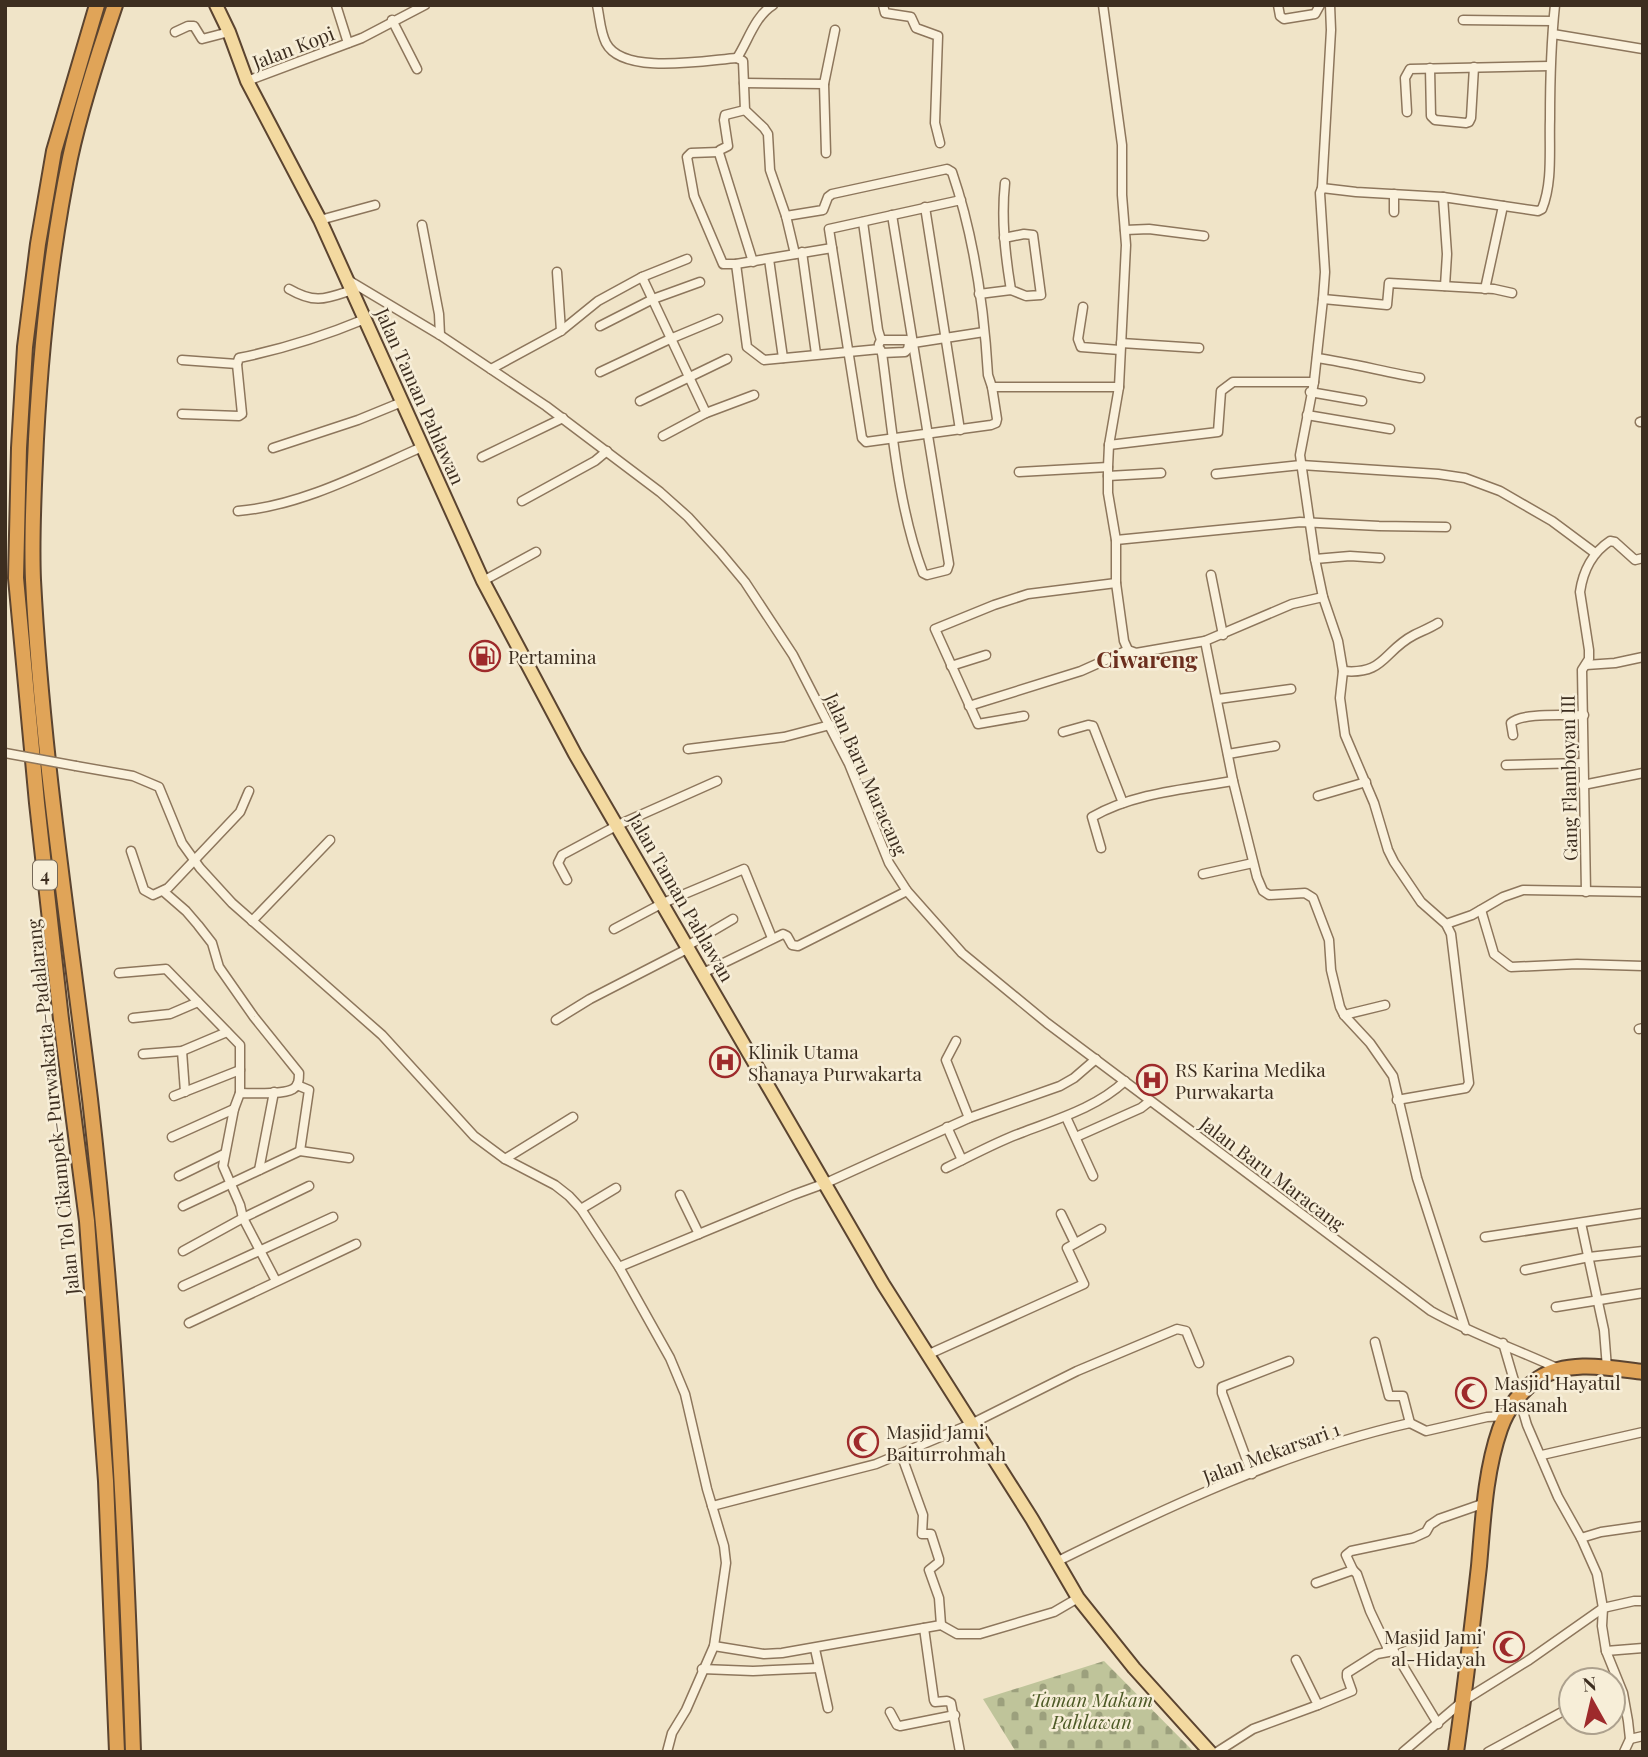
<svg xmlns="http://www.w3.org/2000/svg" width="1648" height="1757" font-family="'Playfair Display',serif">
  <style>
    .cemetery { fill: url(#cemetery-stones) }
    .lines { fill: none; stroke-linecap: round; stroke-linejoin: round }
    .street-casing { stroke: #8d765c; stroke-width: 11 }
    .primary-casing { stroke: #5b4430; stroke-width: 16 }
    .highway-casing { stroke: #5b4430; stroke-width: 18 }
    .street { stroke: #faf1dc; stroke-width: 8 }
    .primary { stroke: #f3d9a0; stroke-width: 12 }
    .highway { stroke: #e0a458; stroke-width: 14 }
    .street-bridge-casing { stroke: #8d765c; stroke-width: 11; stroke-linecap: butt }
    .street-bridge { stroke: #faf1dc; stroke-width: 8 }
    .labels { text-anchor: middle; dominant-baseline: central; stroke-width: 5; stroke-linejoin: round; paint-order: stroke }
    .shield { fill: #f7eed8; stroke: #756857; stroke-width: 2 }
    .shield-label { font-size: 18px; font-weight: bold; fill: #3d2e20 }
    .street-label { font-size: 19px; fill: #3d2e20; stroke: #f7eed8 }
    .poi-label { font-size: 19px; fill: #3d2e20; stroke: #f7eed8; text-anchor: start }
    .park-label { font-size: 19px; font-style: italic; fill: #4d5a26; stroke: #f7eed8 }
    .quarter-label { font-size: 23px; font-weight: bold; fill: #6b2e1e; stroke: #f7eed8 }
  </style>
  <defs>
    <pattern id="cemetery-stones" width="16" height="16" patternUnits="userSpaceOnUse" patternTransform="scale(1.75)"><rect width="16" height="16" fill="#bfc49a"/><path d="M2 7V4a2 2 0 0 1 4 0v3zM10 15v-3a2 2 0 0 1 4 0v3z" fill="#9ca07d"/></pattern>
  </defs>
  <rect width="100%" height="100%" fill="#f0e4c8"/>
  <path class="cemetery" d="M1104,1661L1194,1752H1016L983,1699Z"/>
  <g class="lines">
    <g class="street-casing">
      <g id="street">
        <path d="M336,5L348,43"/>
        <path d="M597,5C600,18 600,31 606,43C623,76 707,60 737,58"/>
        <path d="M883,5L885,13L911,17L916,28L938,36L935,123L940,143"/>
        <path d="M1103,5L1122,145V195L1126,245L1119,387L1109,445L1108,467V493L1116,540V583L1124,641L1128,650L1136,653L1205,641L1233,781L1257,877L1263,891L1269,895L1305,893L1313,898L1329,940L1331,970L1340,1007L1344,1015L1370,1043L1393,1076L1417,1178L1466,1330"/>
        <path d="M1278,5L1280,16L1284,19L1315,14L1320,5"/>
        <path d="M1330,5L1331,30L1322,188L1320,193L1325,272L1323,299L1314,382L1300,455L1315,559L1323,597L1338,641L1343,671L1340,698L1345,735L1374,803L1388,850L1394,862L1421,902L1446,924L1451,934L1469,1083L1466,1088L1397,1100"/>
        <path d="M392,20L417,69"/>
        <path d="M1463,20L1553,21"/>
        <path d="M175,32L188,26H194L202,39L229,32"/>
        <path d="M1553,34L1643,49"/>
        <path d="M737,58L743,61L745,110L764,128L768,134L770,170L786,216L795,254"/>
        <path d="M737,58C748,41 755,16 773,5"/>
        <path d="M1430,68L1431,116L1435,120L1466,123L1469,122L1471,118L1474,67"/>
        <path d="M247,81L362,38L425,5"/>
        <path d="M744,83L824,84L835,30"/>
        <path d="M824,84L826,153"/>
        <path d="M745,110L725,115L724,120L728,146L720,150L719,153L753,262"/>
        <path d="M1407,112L1405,78L1410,69L1550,66"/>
        <path d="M719,152L691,153L687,157L694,196L723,264H736L832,248"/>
        <path d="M1005,183C1001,219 1005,254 1011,290"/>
        <path d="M1322,188L1356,192L1443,197L1538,211L1542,209C1553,182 1549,148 1550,119C1550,81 1551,43 1555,5"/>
        <path d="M1443,197L1447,254L1445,286"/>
        <path d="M925,207L960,430"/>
        <path d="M1394,212V194"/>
        <path d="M786,216L823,210L828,197L832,194L947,169L952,172C974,236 984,307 988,375L992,387L997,419L996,423L991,425L866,442L862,438L829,229L961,200"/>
        <path d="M320,220L375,205"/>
        <path d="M863,222L878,330L881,340"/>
        <path d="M422,225L439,314L440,335"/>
        <path d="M1125,230L1149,229L1204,236"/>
        <path d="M802,252L816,354"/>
        <path d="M769,259L783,358"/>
        <path d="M736,264L747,347L764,360L880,349L882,353L905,352L908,349L909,344L913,343L984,332"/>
        <path d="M557,272L561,331"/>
        <path d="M642,277L706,413"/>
        <path d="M348,280L440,335L546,406L660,492L688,517L720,552L745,582L793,655L849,764L889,863L907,891L962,953L1047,1023L1431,1311C1472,1334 1516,1349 1559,1369"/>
        <path d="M289,289C315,304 325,299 352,290"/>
        <path d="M1485,289L1503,206"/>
        <path d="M979,294L1011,290L1026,296L1041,295L1033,235L1024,234L1004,238"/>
        <path d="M1323,299L1387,305L1389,283L1494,289L1512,293"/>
        <path d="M1083,307L1078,339L1081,347L1120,350"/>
        <path d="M600,326L653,299L700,282"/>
        <path d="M1121,343L1199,348"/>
        <path d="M879,344L881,340H907L909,344"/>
        <path d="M882,353C892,426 897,504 923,573L927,575L947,570L949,564L892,215"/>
        <path d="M1317,358C1352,363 1385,372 1420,378"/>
        <path d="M182,360L237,364"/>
        <path d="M491,369L561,331L598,301L642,277L687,259"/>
        <path d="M600,372L670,339L718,319"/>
        <path d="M992,387H1119"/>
        <path d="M1310,392L1362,401"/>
        <path d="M640,401L727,359"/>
        <path d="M182,414L239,416L242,414L237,364L239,358C283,349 324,336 365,319"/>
        <path d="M1307,415L1390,429"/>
        <path d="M1640,422L1643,421"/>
        <path d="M663,436L706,413L754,395"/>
        <path d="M1109,445L1218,432L1221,391L1233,382H1314"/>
        <path d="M273,448L358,420L402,402"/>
        <path d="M482,457L563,418"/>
        <path d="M1019,472L1108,467"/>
        <path d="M1216,474L1301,465L1438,474L1465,478L1500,491L1552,521L1595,553"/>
        <path d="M1108,476L1161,473"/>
        <path d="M522,501L595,461L607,451"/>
        <path d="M238,511C301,506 365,472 422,447"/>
        <path d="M1116,540L1300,522L1379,526L1446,527"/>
        <path d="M1315,559L1350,556L1380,558"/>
        <path d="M1211,575L1223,635"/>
        <path d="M483,581L536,552"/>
        <path d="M1205,641L1292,604L1323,597"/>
        <path d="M1586,665L1615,663L1643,657"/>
        <path d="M951,666L986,655"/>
        <path d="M1343,671C1385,675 1383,651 1414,635C1422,631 1430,628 1438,623"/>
        <path d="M1218,699L1291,689"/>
        <path d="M969,706L1081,671L1128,650"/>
        <path d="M1024,716L978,724L935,629L994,605L1028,594L1116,583"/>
        <path d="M1063,732L1088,725L1093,726L1123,803"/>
        <path d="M1513,735L1511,723C1522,712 1567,716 1584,715"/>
        <path d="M688,749L784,737L830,725"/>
        <path d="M1228,754L1275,746"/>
        <path d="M1506,765L1583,763"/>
        <path d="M76,766L133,776L159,787L182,843L200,868L232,903L382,1035L474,1136L505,1159L555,1185L569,1196L581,1209L619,1267L670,1358L685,1394L707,1489L724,1546L726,1563L714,1646L686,1710L672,1733L667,1752"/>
        <path d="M1583,785L1643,773"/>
        <path d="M1318,796L1366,782"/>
        <path d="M1101,848L1092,817C1133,793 1187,789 1233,781"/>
        <path d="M131,851L144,890L153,895L168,888L240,812L249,791"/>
        <path d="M1203,874L1253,863"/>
        <path d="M567,880L558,863L562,855L618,825L717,781"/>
        <path d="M163,891L186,911L198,925L212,943L219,967L254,1017L299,1073C299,1079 299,1085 293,1089C283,1095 252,1093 240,1093L234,1109L223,1166L240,1205L243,1218L276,1281"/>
        <path d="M1586,892L1582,670L1589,659V650L1580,592C1583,571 1593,552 1610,541L1615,542L1635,560L1643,558"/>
        <path d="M1481,910L1494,954L1511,967L1577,964L1643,966"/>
        <path d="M252,921L330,840"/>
        <path d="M1446,924L1472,915L1503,897L1523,890L1643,892"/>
        <path d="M614,929L663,903L744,869L772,938"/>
        <path d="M687,946L733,919"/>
        <path d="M119,973L166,969L240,1045V1093"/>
        <path d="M703,973L783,934L787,936L792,945L798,946L907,891"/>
        <path d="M1344,1015L1385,1005"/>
        <path d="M133,1018L170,1014L198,1002"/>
        <path d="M556,1020L590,999L689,948"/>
        <path d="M1639,1029L1643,1028"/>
        <path d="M956,1041L946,1060L969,1118"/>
        <path d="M182,1051L185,1092"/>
        <path d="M143,1054L182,1051L227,1032"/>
        <path d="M297,1085L309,1090L300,1151"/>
        <path d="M174,1096L240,1070"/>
        <path d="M1066,1117L1093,1176"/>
        <path d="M947,1127L962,1160"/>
        <path d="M172,1137L234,1109"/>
        <path d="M1076,1137L1141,1108L1150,1101"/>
        <path d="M505,1159L573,1117"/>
        <path d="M946,1168C971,1156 996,1142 1021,1133C1057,1119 1096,1108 1125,1081"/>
        <path d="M259,1170L274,1092"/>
        <path d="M179,1176L224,1154"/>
        <path d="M680,1195L699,1234"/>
        <path d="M183,1206L300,1151L349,1158"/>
        <path d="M581,1209L616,1188"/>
        <path d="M1061,1214L1075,1243"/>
        <path d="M1581,1223L1604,1330L1607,1368"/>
        <path d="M1485,1237L1643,1213"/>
        <path d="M183,1251L243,1218L309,1186"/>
        <path d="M619,1267L793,1195L826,1183L969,1118L1060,1086L1074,1078L1096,1059"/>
        <path d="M1525,1270L1589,1257L1643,1251"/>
        <path d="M183,1286L333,1217"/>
        <path d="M1556,1307L1643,1293"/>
        <path d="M189,1323L356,1244"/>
        <path d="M1375,1342L1389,1396H1403L1410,1423"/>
        <path d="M1503,1343L1527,1425L1558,1497L1581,1538L1597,1574L1603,1608L1602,1626L1606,1651L1623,1693L1628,1721L1630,1739L1624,1752"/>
        <path d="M927,1355L1084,1284L1067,1248L1101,1229"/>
        <path d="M901,1454L923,1515L922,1534H931L939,1559V1562L929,1570L939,1598L941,1625"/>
        <path d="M1542,1455L1643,1432"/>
        <path d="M1252,1474L1222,1393V1387L1289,1361"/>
        <path d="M712,1506L876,1464L971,1424L1077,1371L1177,1329L1186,1331L1199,1363"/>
        <path d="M1581,1538L1601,1532L1643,1526"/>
        <path d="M1056,1562C1169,1506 1286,1451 1410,1423L1426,1431L1487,1417L1506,1416"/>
        <path d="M1353,1570L1357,1574L1370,1611L1389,1651"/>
        <path d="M1316,1583L1353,1570L1346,1555L1351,1551L1413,1538L1426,1532L1430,1525L1439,1519L1485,1503"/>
        <path d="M924,1628L934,1700L935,1702L947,1701L951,1703L960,1752"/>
        <path d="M714,1646L764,1654L782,1653L941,1625L957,1634H980L1054,1612L1078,1598"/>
        <path d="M815,1649L828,1708"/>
        <path d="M1387,1649L1414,1637"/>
        <path d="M1606,1651L1643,1648"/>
        <path d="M702,1669L753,1671L818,1668"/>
        <path d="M1318,1705L1352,1691L1347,1677V1673L1377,1654L1394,1651L1438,1724"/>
        <path d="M890,1712L897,1725L900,1726L955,1715"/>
        <path d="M1630,1739L1643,1736"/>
        <path d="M1217,1752L1253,1729L1318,1705L1296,1660"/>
        <path d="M1403,1752L1463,1701L1529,1660L1603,1608L1634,1601H1643"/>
        <path d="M1488,1752L1571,1707"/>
      </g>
    </g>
    <g class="primary-casing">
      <path id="primary" d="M216,5L229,32L247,81L320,220L483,581L575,754L883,1284L1032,1519L1078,1598L1134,1668L1210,1752"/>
    </g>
    <g class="highway-casing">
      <g id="highway">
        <path d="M97,5L54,151L38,244L25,347L19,448L16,578L37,803L61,1019L87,1221L106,1481L117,1752"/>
        <path d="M115,5C98,55 81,107 70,158C51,250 41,345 36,439C34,486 31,533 33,580C42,754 69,926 90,1099C115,1315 126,1534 133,1752"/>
        <path d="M1456,1752C1465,1690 1472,1628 1479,1566C1483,1521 1485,1472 1500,1429C1507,1409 1521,1390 1538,1379C1568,1359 1610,1368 1643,1372"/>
      </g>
    </g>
    <use href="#street" class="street"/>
    <use href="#primary" class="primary"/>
    <use href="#highway" class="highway"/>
    <g class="street-bridge-casing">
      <path id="street-bridge" d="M5,753L76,766"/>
    </g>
    <use href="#street-bridge" class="street-bridge"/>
  </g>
  <defs>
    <g id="fuel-ring" transform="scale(1.575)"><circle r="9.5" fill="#f7eed8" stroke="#9e2a2b" stroke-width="1.5"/><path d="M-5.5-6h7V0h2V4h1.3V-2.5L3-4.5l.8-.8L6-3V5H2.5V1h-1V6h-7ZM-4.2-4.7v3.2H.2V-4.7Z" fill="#9e2a2b"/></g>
    <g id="hospital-ring" transform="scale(1.575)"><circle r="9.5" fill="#f7eed8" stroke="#9e2a2b" stroke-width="1.5"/><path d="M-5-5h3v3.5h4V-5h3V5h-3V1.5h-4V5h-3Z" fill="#9e2a2b"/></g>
    <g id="mosque-ring" transform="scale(1.575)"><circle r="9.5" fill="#f7eed8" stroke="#9e2a2b" stroke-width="1.5"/><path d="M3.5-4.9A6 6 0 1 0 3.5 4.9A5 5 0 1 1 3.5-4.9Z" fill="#9e2a2b"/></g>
  </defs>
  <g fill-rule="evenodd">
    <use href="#fuel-ring" x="485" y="656"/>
    <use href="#hospital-ring" x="725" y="1062"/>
    <use href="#hospital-ring" x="1152" y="1080"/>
    <use href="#mosque-ring" x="1471" y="1393"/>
    <use href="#mosque-ring" x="863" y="1442"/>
    <use href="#mosque-ring" x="1509" y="1647"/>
  </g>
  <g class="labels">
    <rect class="shield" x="33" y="860.5" width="24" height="29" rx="5"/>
    <g class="shield-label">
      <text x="45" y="875">4</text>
    </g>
    <g class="street-label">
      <text transform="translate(293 47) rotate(-21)">Jalan Kopi</text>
      <text transform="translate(421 396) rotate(66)">Jalan Taman Pahlawan</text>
      <text transform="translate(867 774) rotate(66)">Jalan Baru Maracang</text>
      <text transform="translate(1568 778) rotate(-91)">Gang Flamboyan III</text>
      <text transform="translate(682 897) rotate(60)">Jalan Taman Pahlawan</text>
      <text transform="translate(52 1107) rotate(-96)">Jalan Tol Cikampek–Purwakarta–Padalarang</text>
      <text transform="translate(1273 1173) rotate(37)">Jalan Baru Maracang</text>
      <text transform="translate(1271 1452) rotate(-20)">Jalan Mekarsari 1</text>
    </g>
    <g class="poi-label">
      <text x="508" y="656">Pertamina</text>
      <text x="748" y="1051">Klinik Utama<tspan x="748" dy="22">Shanaya Purwakarta</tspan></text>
      <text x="1175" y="1069">RS Karina Medika<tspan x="1175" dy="22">Purwakarta</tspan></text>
      <text x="1494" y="1382">Masjid Hayatul<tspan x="1494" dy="22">Hasanah</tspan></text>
      <text x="886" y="1431">Masjid Jami'<tspan x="886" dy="22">Baiturrohmah</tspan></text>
      <text x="1486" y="1636" text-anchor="end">Masjid Jami'<tspan x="1486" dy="22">al-Hidayah</tspan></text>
    </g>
    <g class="park-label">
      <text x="1092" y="1699">Taman Makam<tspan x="1092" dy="22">Pahlawan</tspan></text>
    </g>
    <g class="quarter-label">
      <text x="1147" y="658">Ciwareng</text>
    </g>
  </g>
  <rect width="1648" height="1757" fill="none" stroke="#3d2e20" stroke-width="14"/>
  <g transform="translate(1592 1701) rotate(352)"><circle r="33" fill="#f7eed8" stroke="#ada18e" stroke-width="2"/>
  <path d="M0-5L12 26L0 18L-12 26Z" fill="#9e2a2b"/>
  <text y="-10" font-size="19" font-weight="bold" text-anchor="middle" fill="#3d2e20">N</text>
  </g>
</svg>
